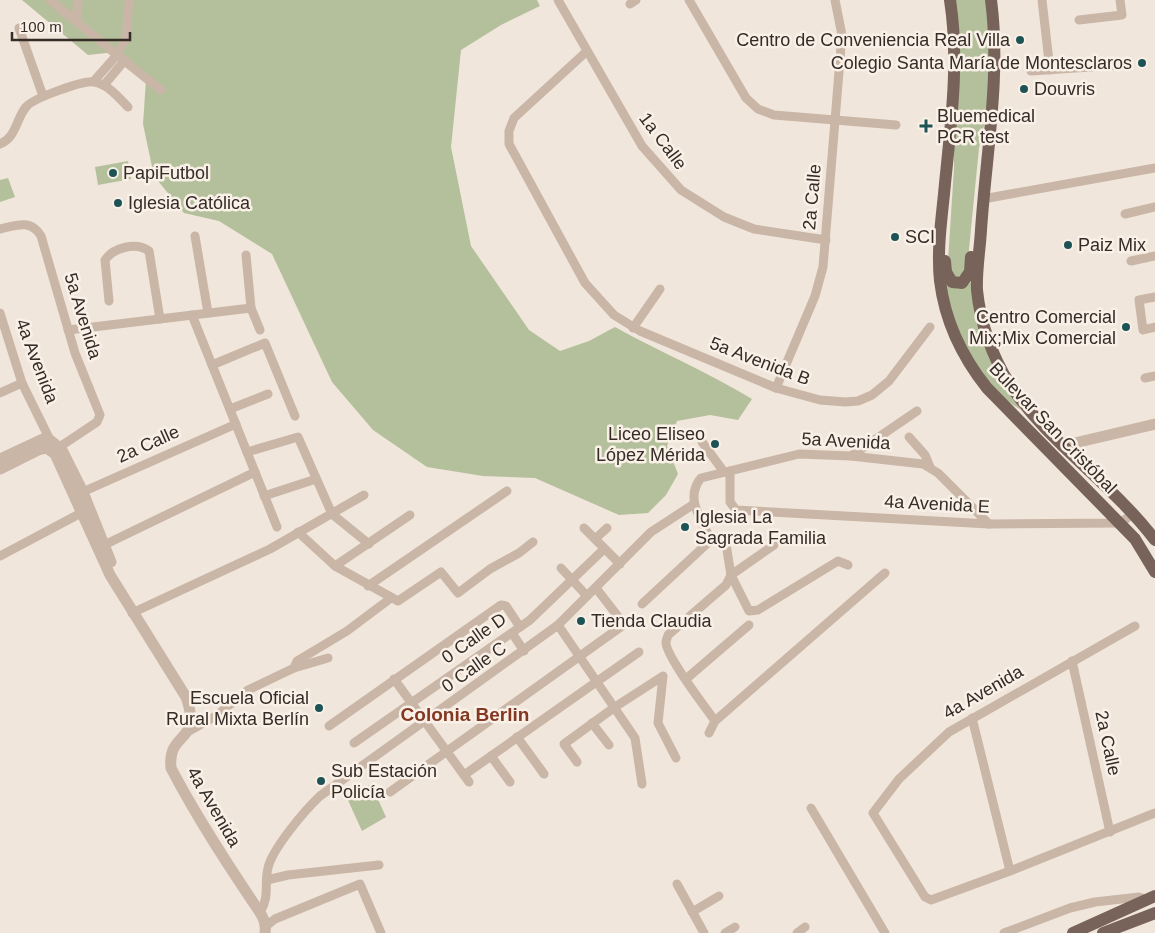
<svg xmlns="http://www.w3.org/2000/svg" width="1155" height="933" font-family="Arial,sans-serif">
  <style>
    .green { fill: #b4c09b }
    .lines { fill: none; stroke-linecap: round; stroke-linejoin: round }
    .minor { stroke: #c9b6a7; stroke-width: 9 }
    .tertiary { stroke: #c9b6a7; stroke-width: 11 }
    .primary { stroke: #776359; stroke-width: 12 }
    .poi-dot { fill: #1e5356; stroke: #f9f0e7; stroke-width: 2 }
    .labels { text-anchor: middle; dominant-baseline: central; stroke-width: 5; stroke-linejoin: round; paint-order: stroke }
    .poi-label { font-size: 18px; fill: #362c27; stroke: #f9f0e7; text-anchor: start }
    .street-label { font-size: 18px; fill: #362c27; stroke: #f9f0e7 }
    .neighbourhood-label { font-size: 19px; font-weight: bold; fill: #833822; stroke: #f9f0e7 }
  </style>
  <rect width="100%" height="100%" fill="#f1e6db"/>
  <g class="green">
    <path d="M22,0H537L540,6L501,25L461,50L451,147L471,246L529,330L560,351L589,341L615,327C660,352 708,372 752,399L738,420L710,415L677,421L667,446L678,474L666,495L648,513L619,515L535,478L483,476L427,467L373,430L332,382L272,254L219,221L184,213L154,176L143,124L146,80L116,52L88,55Z"/>
    <path d="M953,0H988L991,25L987,112L979,148L967,269L956,279L950,271L948,261L954,168Z"/>
    <path d="M128,161L131,179L98,185L95,167Z"/>
    <path d="M8,178L15,197L0,202V180Z"/>
    <path d="M944,279L958,289L965,288L974,279L975,300L1020,409C991,394 961,344 951,313C948,302 946,290 944,279Z"/>
    <path d="M371,784L386,817L362,831L347,798Z"/>
  </g>
  <g class="lines">
    <g class="minor">
      <path d="M50,0L117,55L94,81"/>
      <path d="M129,0L126,38L117,55L161,90"/>
      <path d="M558,0L642,146L681,190L724,217L754,229L826,240"/>
      <path d="M689,0L746,98L758,109L774,115L896,125"/>
      <path d="M1042,0L1050,70"/>
      <path d="M630,4L636,0"/>
      <path d="M76,20L78,0"/>
      <path d="M1079,20L1122,15L1120,0"/>
      <path d="M19,28L43,96"/>
      <path d="M586,52L514,118L509,131V144L585,283L614,315L640,331L776,388L820,400L845,402L858,401L872,395L889,381L930,327"/>
      <path d="M1031,71L1120,65"/>
      <path d="M104,85L125,60"/>
      <path d="M0,144C16,138 16,119 26,107C33,98 84,80 94,82C108,84 119,98 128,107"/>
      <path d="M983,199L1155,168"/>
      <path d="M1125,214L1155,207"/>
      <path d="M0,229C17,225 31,219 41,236L75,353L100,415L97,422L55,450"/>
      <path d="M195,236L208,313"/>
      <path d="M246,255L251,308L260,330"/>
      <path d="M1131,261L1155,256"/>
      <path d="M1155,297L1139,300L1143,330L1155,327"/>
      <path d="M109,301L105,260C114,247 136,242 149,251L160,319"/>
      <path d="M0,313L22,383L50,440L49,443"/>
      <path d="M192,315L277,527"/>
      <path d="M633,328L660,289"/>
      <path d="M68,330L251,308"/>
      <path d="M212,365L265,343L295,416"/>
      <path d="M1145,378L1155,376"/>
      <path d="M776,388L815,296L823,267L842,35L835,0"/>
      <path d="M0,393L22,383"/>
      <path d="M230,409L268,394"/>
      <path d="M909,437L925,455L930,467"/>
      <path d="M702,442L724,472"/>
      <path d="M247,452L298,437L332,514L369,544"/>
      <path d="M851,456L917,411"/>
      <path d="M730,471V502L736,510L989,524L1120,523L1133,514"/>
      <path d="M78,494L236,424"/>
      <path d="M264,496L316,479"/>
      <path d="M584,528L620,564"/>
      <path d="M298,532L335,566L398,601L441,572L458,593L490,569L519,553L533,542"/>
      <path d="M595,539L607,528"/>
      <path d="M100,547L255,472"/>
      <path d="M0,556L81,513"/>
      <path d="M848,565L838,561L758,610L749,611L731,575L726,544L719,538L711,540C702,521 684,498 701,478L799,454L851,456L923,464L938,473L989,524"/>
      <path d="M335,566L410,515"/>
      <path d="M561,568L587,596"/>
      <path d="M368,586L507,491"/>
      <path d="M642,604L711,540"/>
      <path d="M132,613L270,549L364,495"/>
      <path d="M558,625L635,738L642,784"/>
      <path d="M1135,626L949,732L899,779L873,813L925,897L931,900L1010,871L1155,813"/>
      <path d="M512,633L524,651"/>
      <path d="M1072,661L1110,832"/>
      <path d="M294,668L328,658"/>
      <path d="M394,679L469,782"/>
      <path d="M686,679L749,625"/>
      <path d="M972,718L1010,871"/>
      <path d="M715,721C706,708 665,655 666,642C666,640 668,636 668,635L726,585L731,575L774,545"/>
      <path d="M592,723L609,745"/>
      <path d="M329,726L501,605L506,606L520,627"/>
      <path d="M189,731L216,716L248,690L294,668L297,661L347,631L391,598"/>
      <path d="M709,733L715,721L885,573"/>
      <path d="M517,737L544,774"/>
      <path d="M354,743L530,620L604,549"/>
      <path d="M491,756L510,782"/>
      <path d="M577,762L564,744L615,707L663,676L658,723L676,758"/>
      <path d="M464,775L639,652"/>
      <path d="M390,792L622,626L623,623L596,588"/>
      <path d="M811,808L885,933"/>
      <path d="M267,880L288,875L379,865"/>
      <path d="M677,884L704,933"/>
      <path d="M260,912C270,897 264,884 268,868C272,849 305,810 320,796L558,625L651,532L694,504"/>
      <path d="M692,912L719,896"/>
      <path d="M266,926L275,919L360,884L381,933"/>
      <path d="M725,933L735,927"/>
      <path d="M797,933L805,927"/>
      <path d="M1004,933L1070,908L1095,902L1139,897L1145,899"/>
    </g>
    <g class="tertiary">
      <path d="M1062,446L1155,424"/>
      <path d="M0,459L43,439L50,440L62,450L83,492L111,562"/>
      <path d="M0,469L38,450L47,448L55,454L110,575L186,697C203,745 167,730 171,768C197,818 228,865 259,911C264,918 266,926 265,933"/>
    </g>
    <g class="primary">
      <path d="M950,0C960,64 950,130 944,194C941,223 937,252 940,281C945,321 963,358 987,388L1135,539L1155,572"/>
      <path d="M991,0C1001,76 986,154 981,230C980,249 976,271 977,290C980,322 992,356 1009,383C1048,443 1112,483 1155,540"/>
      <path d="M945,261L946,272L952,282L962,283L970,272L971,257"/>
      <path d="M1073,933L1155,896"/>
      <path d="M1103,933L1155,913"/>
    </g>
  </g>
  <g class="poi-dot">
    <circle cx="1020" cy="40" r="5"/>
    <circle cx="1142" cy="63" r="5"/>
    <circle cx="1024" cy="89" r="5"/>
    <path d="M923.5 118.5h5v5h5v5h-5v5h-5v-5h-5v-5h5z"/>
    <circle cx="113" cy="173" r="5"/>
    <circle cx="118" cy="203" r="5"/>
    <circle cx="895" cy="237" r="5"/>
    <circle cx="1068" cy="245" r="5"/>
    <circle cx="1126" cy="327" r="5"/>
    <circle cx="715" cy="444" r="5"/>
    <circle cx="685" cy="527" r="5"/>
    <circle cx="581" cy="621" r="5"/>
    <circle cx="319" cy="708" r="5"/>
    <circle cx="321" cy="781" r="5"/>
  </g>
  <g class="labels">
    <g class="poi-label">
      <text x="1010" y="40" text-anchor="end">Centro de Conveniencia Real Villa</text>
      <text x="1132" y="63" text-anchor="end">Colegio Santa María de Montesclaros</text>
      <text x="1034" y="89">Douvris</text>
      <text x="937" y="116">Bluemedical<tspan x="937" dy="21">PCR test</tspan></text>
      <text x="123" y="173">PapiFutbol</text>
      <text x="128" y="203">Iglesia Católica</text>
      <text x="905" y="237">SCI</text>
      <text x="1078" y="245">Paiz Mix</text>
      <text x="1116" y="317" text-anchor="end">Centro Comercial<tspan x="1116" dy="21">Mix;Mix Comercial</tspan></text>
      <text x="705" y="434" text-anchor="end">Liceo Eliseo<tspan x="705" dy="21">López Mérida</tspan></text>
      <text x="695" y="517">Iglesia La<tspan x="695" dy="21">Sagrada Familia</tspan></text>
      <text x="591" y="621">Tienda Claudia</text>
      <text x="309" y="698" text-anchor="end">Escuela Oficial<tspan x="309" dy="21">Rural Mixta Berlín</tspan></text>
      <text x="331" y="771">Sub Estación<tspan x="331" dy="21">Policía</tspan></text>
    </g>
    <g class="street-label">
      <text transform="translate(663 141) rotate(53)">1a Calle</text>
      <text transform="translate(812 197) rotate(-85)">2a Calle</text>
      <text transform="translate(83 316) rotate(73)">5a Avenida</text>
      <text transform="translate(37 361) rotate(69)">4a Avenida</text>
      <text transform="translate(760 361) rotate(21)">5a Avenida B</text>
      <text transform="translate(1053 428) rotate(46)">Bulevar San Cristóbal</text>
      <text transform="translate(846 441) rotate(3)">5a Avenida</text>
      <text transform="translate(148 444) rotate(-24)">2a Calle</text>
      <text transform="translate(937 504) rotate(3)">4a Avenida E</text>
      <text transform="translate(474 638) rotate(-35)">0 Calle D</text>
      <text transform="translate(474 667) rotate(-35)">0 Calle C</text>
      <text transform="translate(983 692) rotate(-30)">4a Avenida</text>
      <text transform="translate(1108 743) rotate(78)">2a Calle</text>
      <text transform="translate(214 807) rotate(60)">4a Avenida</text>
    </g>
    <g class="neighbourhood-label">
      <text x="465" y="714">Colonia Berlin</text>
    </g>
  </g>
  <path d="M12 32v8h118v-8" fill="none" stroke="#362c27" stroke-width="2.5"/>
  <text x="20" y="32" font-size="15" fill="#362c27" stroke="#f9f0e7" stroke-width="4" paint-order="stroke">100 m</text>
</svg>
